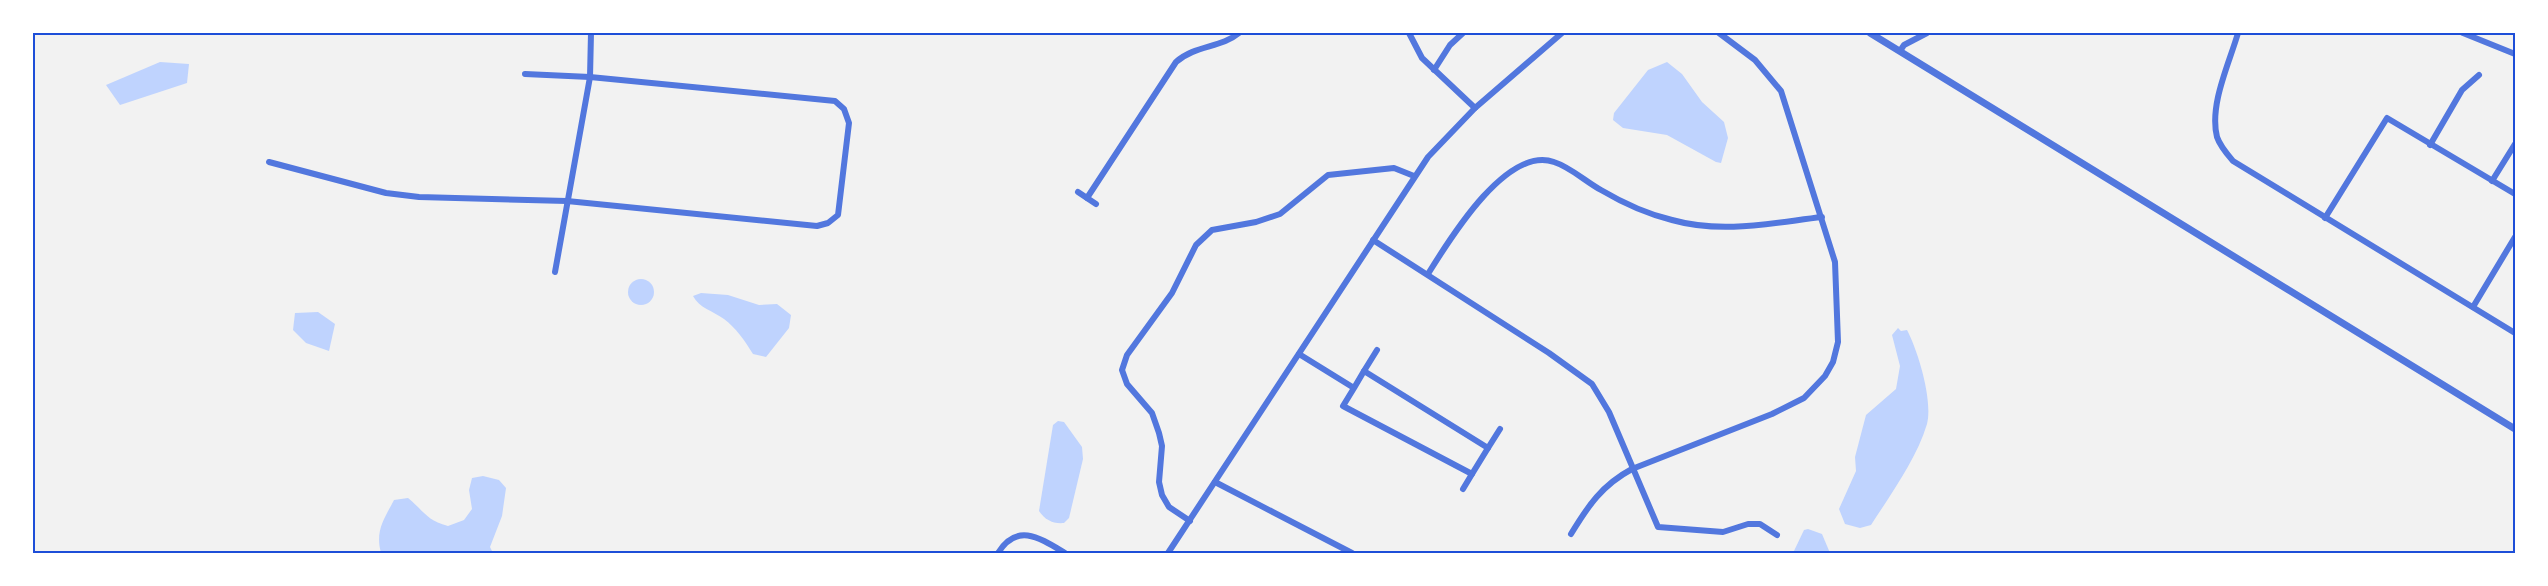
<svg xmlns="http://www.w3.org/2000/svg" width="2548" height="586" font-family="'Nunito Sans',sans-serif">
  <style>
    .water { fill: #bfd3fe }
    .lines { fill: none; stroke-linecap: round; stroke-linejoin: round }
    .minor { stroke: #5277de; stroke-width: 6 }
    .tertiary { stroke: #5277de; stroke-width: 7 }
    .neatline { fill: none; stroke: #1d4ed8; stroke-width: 2 }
  </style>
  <rect width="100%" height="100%" fill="#f2f2f2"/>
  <g class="water">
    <path d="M160,62L189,64L187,83L120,105L106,85Z"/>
    <path d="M1667,62L1682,74L1702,102L1724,122L1728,138L1721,163L1716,162L1667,135L1623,128L1613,120L1614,113L1648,70Z"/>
    <circle cx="641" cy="292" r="13"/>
    <path d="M701,293L728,295L759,305L777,304L791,315L789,328L766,357L753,354C745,341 736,328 724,319C713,311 699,308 693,296Z"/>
    <path d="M318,312L335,324L329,351L306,343L293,330L295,313Z"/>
    <path d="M1898,328L1901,331L1907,330C1918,351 1933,400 1927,424C1917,458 1891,494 1871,525L1860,528L1845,524L1839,509L1856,471L1855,457L1866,415L1896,389L1900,366L1892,335Z"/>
    <path d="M1058,421L1064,422L1082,447L1083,459L1069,518L1064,523C1053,524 1045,520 1039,511L1053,425Z"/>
    <path d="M483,476L499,480L506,488L502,516L490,547L493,553H381C375,531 384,519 394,500L408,498C425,512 426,520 448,526L464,520L472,509L469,490L472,478Z"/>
    <path d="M1808,529L1822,534L1830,553H1793L1804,530Z"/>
  </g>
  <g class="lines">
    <g class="minor">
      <path d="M1409,33L1422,58L1475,108"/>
      <path d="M2238,33C2229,64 2209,105 2217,137C2220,146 2227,154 2233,161L2515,333"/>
      <path d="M2463,33L2515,54"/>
      <path d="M1900,51L1904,45L1927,33"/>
      <path d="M1434,70L1450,45L1463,33"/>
      <path d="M2430,145L2462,90L2479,75"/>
      <path d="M269,162L386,193L419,197L567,201L817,226L828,223L838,215L849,123L844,109L835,101L590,77L525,74"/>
      <path d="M2492,181L2515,144"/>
      <path d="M1078,192L1096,204"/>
      <path d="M1087,198L1176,62C1195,45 1221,48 1239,33"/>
      <path d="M2325,218L2387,118L2515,194"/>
      <path d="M1373,240L1549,353L1592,384L1609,412L1658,527L1723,532L1748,524H1760L1777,535"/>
      <path d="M555,272L590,77L591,33"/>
      <path d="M1428,274C1448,242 1506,145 1554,162C1570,167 1585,181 1601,190C1623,203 1647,214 1672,220C1722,234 1771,223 1822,217"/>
      <path d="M2473,307L2515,237"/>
      <path d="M1299,354L1354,388L1343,406L1472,474L1488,448L1364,371L1354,388"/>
      <path d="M1364,371L1377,350"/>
      <path d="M1488,448L1500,429"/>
      <path d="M1215,482L1352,553"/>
      <path d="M1463,489L1472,474"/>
      <path d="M1190,521L1169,507L1162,495L1159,482L1162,446L1159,433L1152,413L1127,384L1122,370L1127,355L1172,293L1196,245L1212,230L1256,222L1280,214L1328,175L1394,168L1414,176"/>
      <path d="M1571,534C1588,506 1602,485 1632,469L1772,414L1804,398L1825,376L1833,362L1838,342L1835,262L1781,91L1755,60L1719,33"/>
      <path d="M998,553C1017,522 1040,538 1065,553"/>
      <path d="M1168,553L1428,157L1475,108L1562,33"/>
    </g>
    <path class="tertiary" d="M1870,33L2515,429"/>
  </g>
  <rect width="2548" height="586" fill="none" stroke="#ffffff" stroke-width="69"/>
  <rect x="34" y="34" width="2480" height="518" class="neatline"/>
</svg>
